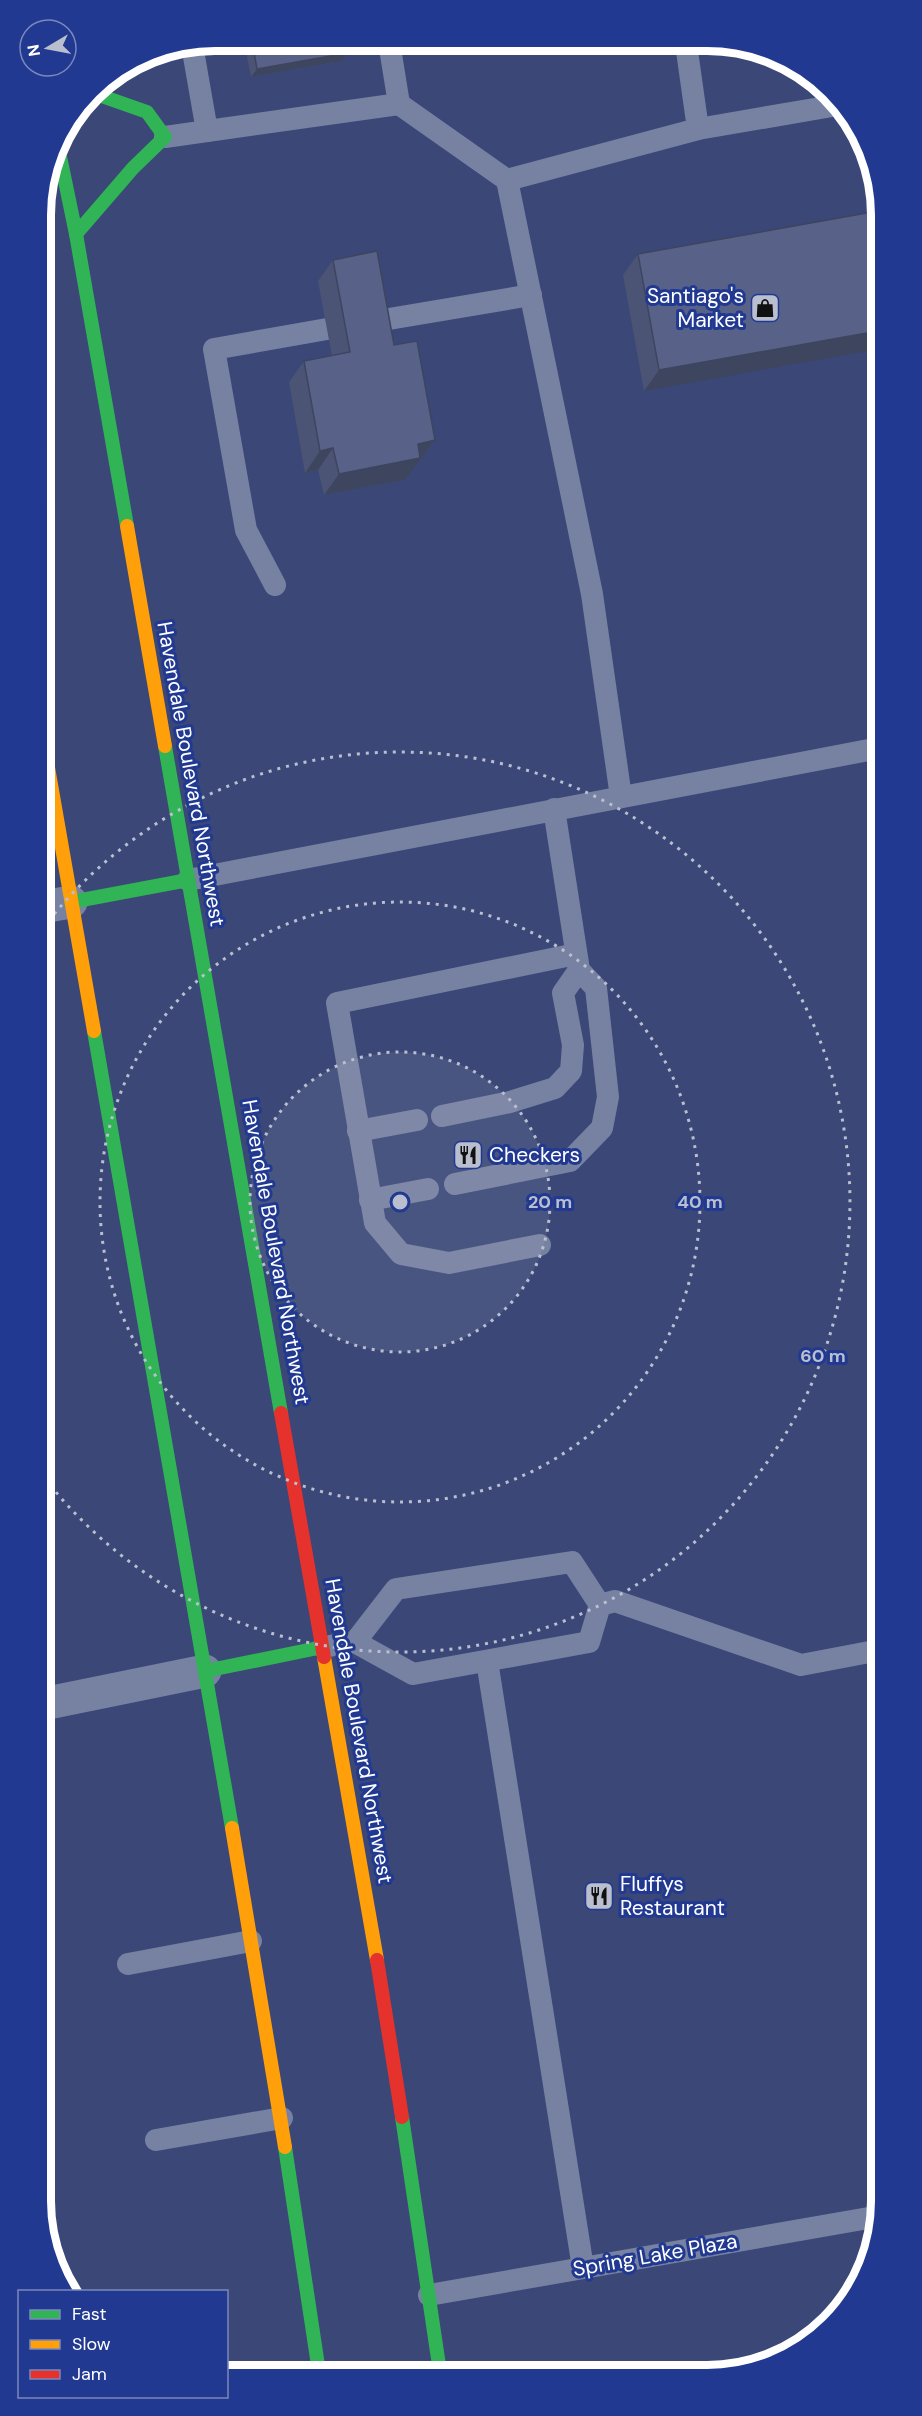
<svg xmlns="http://www.w3.org/2000/svg" width="922" height="2416" font-family="'DM Sans',sans-serif">
  <style>
    .lines { fill: none; stroke-linecap: round; stroke-linejoin: round }
    .lane { stroke: #7781a2; stroke-width: 22 }
    .street { stroke: #7781a2; stroke-width: 33 }
    .fast { stroke: #30b455; stroke-width: 14 }
    .slow { stroke: #ff9f0a; stroke-width: 14 }
    .jam { stroke: #e5322d; stroke-width: 14 }
    .wall { fill: #4c5475 }
    .shaded-wall { fill: #3e455f }
    .building { fill: #586288; stroke: #3e455f; stroke-width: 1.5 }
    .ring { fill: none; stroke: #babfcf; stroke-width: 3; stroke-dasharray: 3 6 }
    .labels { text-anchor: middle; dominant-baseline: central; stroke-width: 6; stroke-linejoin: round; paint-order: stroke }
    .poi-label { font-size: 21px; fill: #fff; stroke: #213990; text-anchor: start }
    .street-label { font-size: 21px; fill: #fff; stroke: #213990 }
    .rim { fill: none; stroke: #fff; stroke-width: 8 }
    .centre { fill: #babfcf; stroke: #213990; stroke-width: 3 }
    .ring-label { font-size: 18px; text-anchor: middle; font-weight: bold; fill: #babfcf; stroke: #213990; stroke-width: 6; stroke-linejoin: round; paint-order: stroke }
  </style>
  <rect width="100%" height="100%" fill="#3a4777"/>
  <g class="lines">
    <g class="lane">
      <path d="M192,45L207,131"/>
      <path d="M399,104L507,180L698,129L686,44"/>
      <path d="M698,129L838,105"/>
      <path d="M165,137L399,104L389,42"/>
      <path d="M507,180L592,594L621,797"/>
      <path d="M371,322L531,295"/>
      <path d="M275,585L246,530L214,349L327,329"/>
      <path d="M188,880L879,748"/>
      <path d="M442,1116L510,1102L555,1088L571,1071L573,1045L563,993L579,970"/>
      <path d="M358,1131L417,1120"/>
      <path d="M455,1184L570,1161L602,1128L608,1097L596,988L579,970L554,809"/>
      <path d="M370,1200L428,1189"/>
      <path d="M540,1245L449,1263L401,1254L375,1223L337,1003L576,954"/>
      <path d="M600,1605L615,1601L801,1665L880,1650"/>
      <path d="M323,1647L355,1642L413,1674L589,1642L600,1605L572,1562L396,1589L355,1642"/>
      <path d="M487,1661L583,2268"/>
      <path d="M128,1964L251,1941"/>
      <path d="M156,2140L282,2118"/>
      <path d="M429,2295L880,2216"/>
    </g>
    <g class="street">
      <path d="M42,907L71,902"/>
      <path d="M43,1704L205,1671"/>
    </g>
    <g class="fast">
      <path d="M57,142L76,234L127,526"/>
      <path d="M76,234L133,168L165,137L147,112L93,93"/>
      <path d="M165,746L281,1413"/>
      <path d="M71,902L188,880"/>
      <path d="M94,1031L232,1828"/>
      <path d="M205,1671L323,1647"/>
      <path d="M402,2117L440,2372"/>
      <path d="M285,2147L319,2372"/>
    </g>
    <g class="slow">
      <path d="M127,526L165,746"/>
      <path d="M42,733L94,1031"/>
      <path d="M324,1657L377,1960"/>
      <path d="M232,1828L285,2147"/>
    </g>
    <g class="jam">
      <path d="M281,1413L324,1657"/>
      <path d="M377,1960L402,2117"/>
    </g>
  </g>
  <g class="wall">
    <path d="M244,41H345L341,61L251,77Z"/>
    <path d="M878,211L644,391L623,275L638,254Z"/>
    <path d="M333,260L435,440L405,480L324,495L318,470L305,473L289,382L304,361L332,356L318,281Z"/>
  </g>
  <g class="shaded-wall">
    <path d="M347,53L341,61L251,77L257,69Z"/>
    <path d="M878,331V349L644,391L659,370Z"/>
    <path d="M435,440L405,480L324,495L339,474L418,444Z"/>
    <path d="M333,448L318,470L305,473L320,451Z"/>
  </g>
  <g class="building">
    <path d="M252,41H345L347,53L257,69Z"/>
    <path d="M878,211V331L659,370L638,254Z"/>
    <path d="M377,251L394,345L417,341L435,440L418,444L420,458L339,474L333,448L320,451L304,361L350,352L333,260Z"/>
  </g>
  <circle cx="400" cy="1202" r="150" fill="#babfcf" fill-opacity=".12"/>
  <g class="ring">
    <circle cx="400" cy="1202" r="150"/>
    <circle cx="400" cy="1202" r="300"/>
    <path d="M43 928A450 450 0 1 1 43 1476"/>
  </g>
  <defs>
    <g id="shop-square" transform="scale(1.5)"><rect x="-9" y="-9" width="18" height="18" rx="4" fill="#babfcf" stroke="#213990"/><path d="M-5-2.5h2.3a2.7 3.5 0 0 1 5.4 0H5L5.5 6h-11ZM-1.5-2.5h3a1.5 2.3 0 0 0-3 0Z" fill="#111"/></g>
    <g id="restaurant-square" transform="scale(1.5)"><rect x="-9" y="-9" width="18" height="18" rx="4" fill="#babfcf" stroke="#213990"/><path d="M-5-6h1v4h1v-4h1v4h1v-4h1v5L-1.5 .5V6h-2V.5L-5-1ZM5-6V6H3V1.5H1.5Q1.5-4 5-6Z" fill="#111"/></g>
  </defs>
  <g fill-rule="evenodd">
    <use href="#shop-square" x="765" y="308"/>
    <use href="#restaurant-square" x="468" y="1155"/>
    <use href="#restaurant-square" x="599" y="1896"/>
  </g>
  <g class="labels">
    <g class="poi-label">
      <text x="744" y="296" text-anchor="end">Santiago's<tspan x="744" dy="24">Market</tspan></text>
      <text x="489" y="1155">Checkers</text>
      <text x="620" y="1884">Fluffys<tspan x="620" dy="24">Restaurant</tspan></text>
    </g>
    <g class="street-label">
      <text transform="translate(191 774) rotate(80)">Havendale Boulevard Northwest</text>
      <text transform="translate(276 1252) rotate(80)">Havendale Boulevard Northwest</text>
      <text transform="translate(359 1731) rotate(80)">Havendale Boulevard Northwest</text>
      <text transform="translate(655 2255) rotate(-10)">Spring Lake Plaza</text>
    </g>
  </g>
  <path d="M0 0H922V2416H0ZM215 51H707A164 164 0 0 1 871 215V2201A164 164 0 0 1 707 2365H215A164 164 0 0 1 51 2201V215A164 164 0 0 1 215 51Z" fill="#213990" fill-rule="evenodd"/>
  <path class="rim" d="M215 51H707A164 164 0 0 1 871 215V2201A164 164 0 0 1 707 2365H215A164 164 0 0 1 51 2201V215A164 164 0 0 1 215 51Z"/>
  <circle cx="400" cy="1202" r="9" class="centre"/>
  <g class="ring-label">
    <text x="550" y="1208">20 m</text>
    <text x="700" y="1208">40 m</text>
    <text x="823" y="1362">60 m</text>
  </g>
  <rect x="18" y="2290" width="210" height="108" fill="#213990" stroke="#7a88bc" stroke-width="1.5"/>
  <rect x="30" y="2310" width="30" height="9" fill="#30b455" stroke="#7a88bc" stroke-width="1.5"/>
  <text x="72" y="2320" font-size="18" fill="#ffffff">Fast</text>
  <rect x="30" y="2340" width="30" height="9" fill="#ff9f0a" stroke="#7a88bc" stroke-width="1.5"/>
  <text x="72" y="2350" font-size="18" fill="#ffffff">Slow</text>
  <rect x="30" y="2370" width="30" height="9" fill="#e5322d" stroke="#7a88bc" stroke-width="1.5"/>
  <text x="72" y="2380" font-size="18" fill="#ffffff">Jam</text>
  <g transform="translate(48 48) rotate(260)"><circle r="28" fill="#213990" stroke="#7a88bc" stroke-width="1.5"/>
  <path d="M0-4.5L10 22L0 15L-10 22Z" fill="#babfcf"/>
  <text y="-9" font-size="16" font-weight="bold" text-anchor="middle" fill="#ffffff">N</text>
  </g>
</svg>
